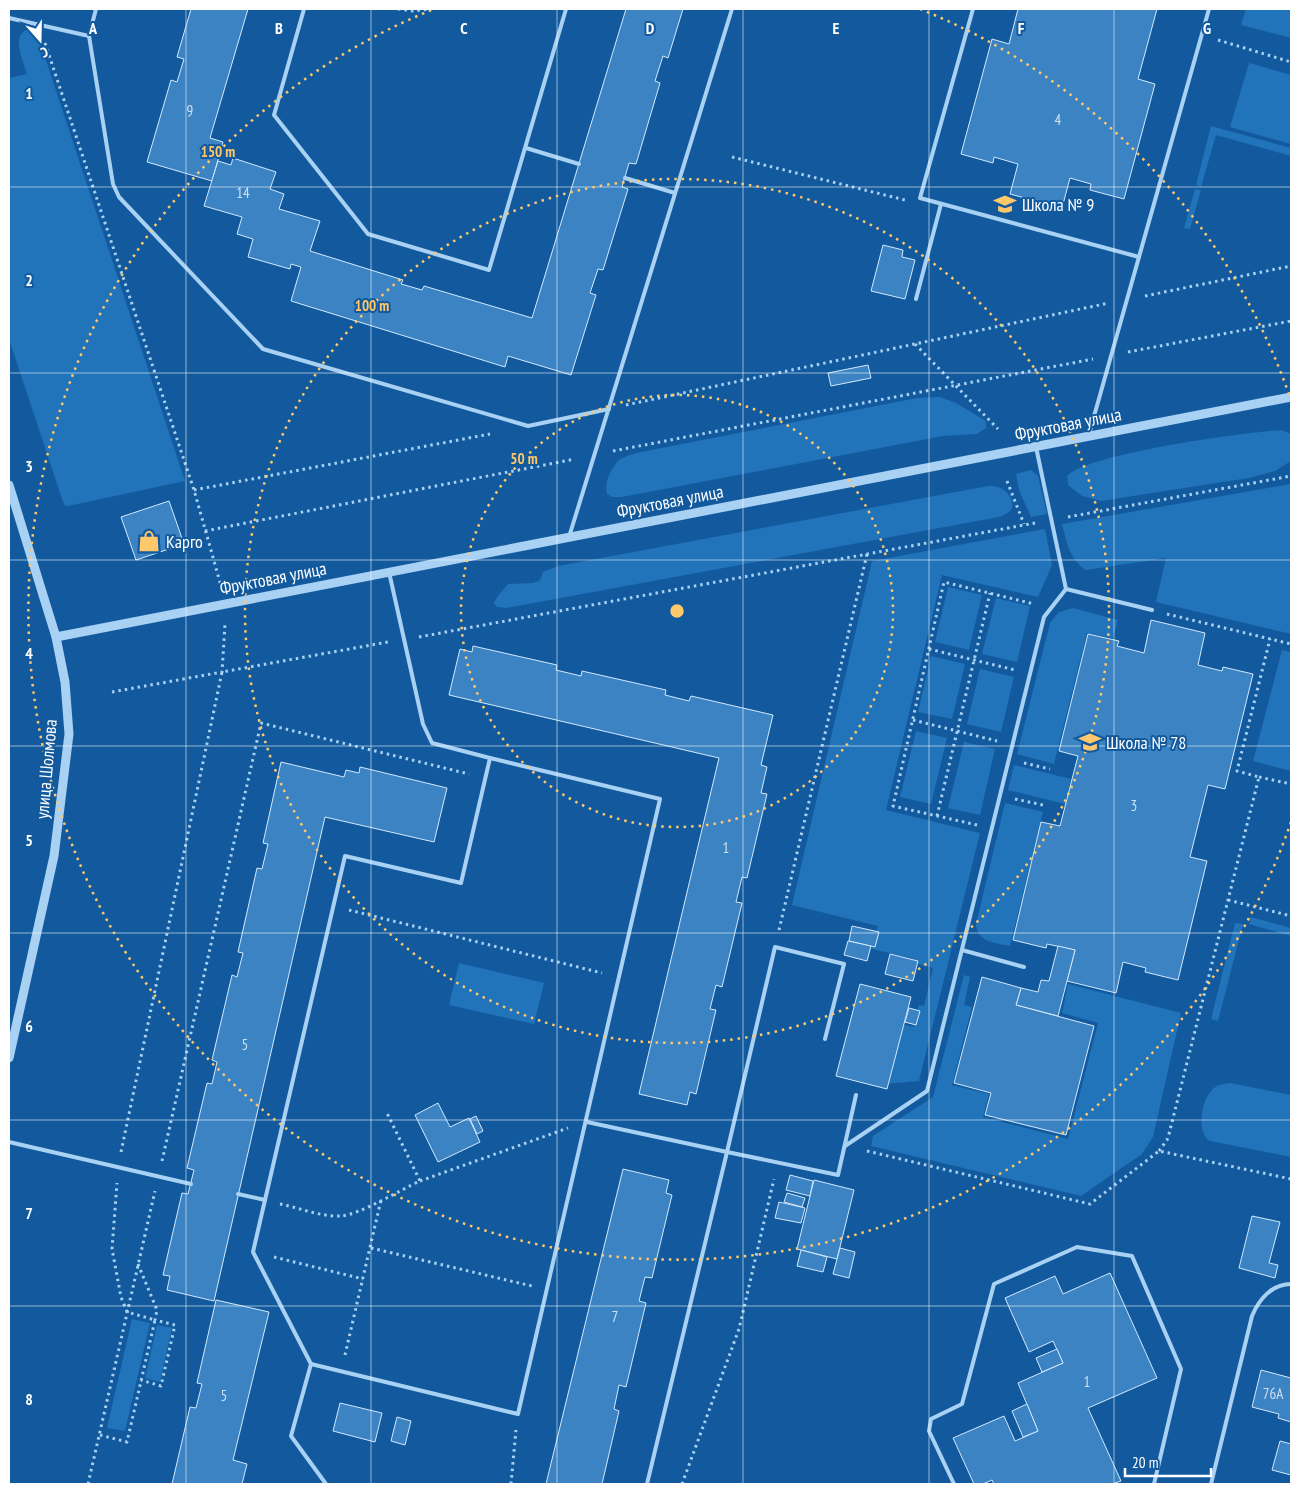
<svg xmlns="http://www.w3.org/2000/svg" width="1300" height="1493" font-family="'PT Sans Narrow',sans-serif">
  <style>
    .green { fill: #2173ba }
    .building { fill: #3c83c4; stroke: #d1e9fe }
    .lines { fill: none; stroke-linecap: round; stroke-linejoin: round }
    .path { stroke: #a8d1f4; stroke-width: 3; stroke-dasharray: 2.5 4; stroke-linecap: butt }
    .service { stroke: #a8d1f4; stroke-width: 4 }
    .tertiary { stroke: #a8d1f4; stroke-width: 9 }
    .grid { fill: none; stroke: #fff; stroke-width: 1; stroke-opacity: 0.55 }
    .ring { fill: none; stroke: #ffc86b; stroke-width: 2.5; stroke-dasharray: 2.5 5 }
    .labels { text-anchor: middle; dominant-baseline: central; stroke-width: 4; stroke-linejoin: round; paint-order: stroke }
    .number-label { font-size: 15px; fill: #cee0f0 }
    .poi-label { font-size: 18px; fill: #fff; stroke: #125a9d; text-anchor: start }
    .street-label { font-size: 18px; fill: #fff; stroke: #125a9d }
    .grid-label { font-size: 16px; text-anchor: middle; font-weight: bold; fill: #fff; stroke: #125a9d; stroke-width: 4; stroke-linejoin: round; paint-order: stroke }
    .centre { fill: #ffc86b; stroke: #125a9d; stroke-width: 2.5 }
    .ring-label { font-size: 15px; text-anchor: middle; font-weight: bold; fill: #ffc86b; stroke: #125a9d; stroke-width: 4; stroke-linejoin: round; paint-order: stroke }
  </style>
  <rect width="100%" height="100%" fill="#125a9d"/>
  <g class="green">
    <path d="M1246,9H1291V38L1241,25Z"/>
    <path d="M35,27L185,481L68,506H65L62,499L9,339V78L27,74C22,57 8,31 35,27Z"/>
    <path d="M1249,63L1291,75V144L1230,127Z"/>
    <path d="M1211,126L1291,148V156L1216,135L1201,187L1196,185Z"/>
    <path d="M1195,189L1201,190L1190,229L1184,228Z"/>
    <path d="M940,397L956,403L986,421V428L977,434L943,436L622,497H612L607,494C604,483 610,470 618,461C622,457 631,455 636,453L917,398Z"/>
    <path d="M1281,430L1291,434V461L1275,471L1249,478L1101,501L1082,496L1068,485L1067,476C1085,454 1245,432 1281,430Z"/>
    <path d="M1031,470L1038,476L1047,514L1031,517L1019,490L1016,474Z"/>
    <path d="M1291,484V634L1156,602L1166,558L1086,570C1069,559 1067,543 1062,524Z"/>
    <path d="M988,486C992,486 996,486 1000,488C1007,490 1014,500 1012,508C1010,513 1004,515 999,517L506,608L497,607L494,603L497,597L508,584L533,583L540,580L543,572L558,566Z"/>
    <path d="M1045,529L1052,565L1038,597L942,575L886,810L980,833L919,1081L884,1084L900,1024L914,1027L919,1005L924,1006L933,968L915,963V959L872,949L878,926L792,905L872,561Z"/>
    <path d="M948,587L982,595L969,650L935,642Z"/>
    <path d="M996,598L1030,606L1017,662L982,654Z"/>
    <path d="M1073,608L1118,620L1113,638L1087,633L1054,764L1017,754L1050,623L1059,612Z"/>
    <path d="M1282,650L1291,652V771L1253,761Z"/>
    <path d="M931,656L965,664L952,719L918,712Z"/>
    <path d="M980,669L1014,677L1001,732L967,724Z"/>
    <path d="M916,731L947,738L931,804L900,797Z"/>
    <path d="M964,742L995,749L980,815L948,808Z"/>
    <path d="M1014,765L1071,779L1065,804L1008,790Z"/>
    <path d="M1005,803L1043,812L1010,946C995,943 977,942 976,924Z"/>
    <path d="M1251,917L1291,928V936L1249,924Z"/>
    <path d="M1235,923L1243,924L1218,1021L1211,1019Z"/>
    <path d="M459,963L544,983L534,1024L449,1005Z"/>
    <path d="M964,975L970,977L964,1005L972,1007L952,1085L989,1094L983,1117L1068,1139L1098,1023L1062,1013L1068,984L1181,1013L1153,1137L1142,1154L1081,1196L871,1146L873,1136L933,1097Z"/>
    <path d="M1230,1083L1291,1095V1157L1210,1141C1196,1132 1201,1101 1212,1090C1216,1085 1223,1084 1230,1083Z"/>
    <path d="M132,1319L150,1323L125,1431L107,1428Z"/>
    <path d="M157,1325L172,1328L160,1382L145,1378Z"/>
  </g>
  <g class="building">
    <path d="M191,9H248L210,138L223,142L212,181L147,162L171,80L177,82L184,59L177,57Z"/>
    <path d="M626,9H683L668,58L663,56L655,81L660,83L636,164L629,163L622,187L628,189L603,270L598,269L590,293L596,295L571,375L508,356L505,367L291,301L301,267L291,264L290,269L248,257L253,239L237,234L242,217L204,206L218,161L231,165L233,158L276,172L270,189L284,194L279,209L320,221L310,251L403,280L401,284L422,290L424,286L532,318Z"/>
    <path d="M1018,9H1157L1138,79L1155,84L1124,199L1090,190L1091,184L1070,178L1062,208L1010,194L1018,164L994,157L993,163L961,154L992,39L1009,44Z"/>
    <path d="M883,245L903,250L902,257L915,260L905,299L871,291Z"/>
    <path d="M868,365L871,378L831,386L828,373Z"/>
    <path d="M169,501L184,544L136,560L121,517Z"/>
    <path d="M1151,620L1205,633L1198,665L1222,671L1223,667L1253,674L1225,789L1208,785L1190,857L1207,861L1178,980L1145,972L1146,968L1123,962L1116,993L1067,981L1075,950L1047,944L1046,948L1013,940L1041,822L1060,826L1078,756L1059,751L1088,634L1119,641L1117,646L1144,653Z"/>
    <path d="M473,646L557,665L556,670L581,676L582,671L666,690L665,695L689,701L691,696L773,715L761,765L767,767L761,793L767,794L747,878L742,877L736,902L742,903L722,987L716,985L710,1009L716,1010L696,1094L690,1092L687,1105L639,1094L719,758L449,695L460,649L472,652Z"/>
    <path d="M281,762L344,777L346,770L359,773L360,767L447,788L434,842L325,817L214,1301L167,1290L170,1276L163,1275L182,1193L188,1194L194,1170L187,1168L207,1083L212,1084L217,1062L212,1060L232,975L237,977L243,953L238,952L257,868L262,869L268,844L263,843Z"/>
    <path d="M852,926L879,932L875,947L849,941Z"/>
    <path d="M848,941L871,946L867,961L844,955Z"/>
    <path d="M1058,946L1075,950L1058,1016L1016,1005L1021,988L1038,992L1041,980L1049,981Z"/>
    <path d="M890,954L918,961L913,981L885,974Z"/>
    <path d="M982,977L1021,988L1016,1005L1094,1026L1066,1135L985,1115L991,1093L954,1083Z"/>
    <path d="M860,984L911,997L887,1089L836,1076Z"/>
    <path d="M909,1008L920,1011L916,1025L905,1022Z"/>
    <path d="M438,1103L450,1127L469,1118L480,1142L438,1162L415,1115Z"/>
    <path d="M476,1116L483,1131L477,1134L470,1119Z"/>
    <path d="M623,1169L669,1180L666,1193L672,1195L652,1278L645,1277L639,1301L646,1303L626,1387L619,1385L614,1409L619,1411L602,1484H546Z"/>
    <path d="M790,1175L813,1181L810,1196L786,1190Z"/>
    <path d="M814,1180L854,1190L837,1259L797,1249Z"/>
    <path d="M787,1193L805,1198L802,1207L784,1202Z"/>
    <path d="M779,1202L805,1208L801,1223L775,1218Z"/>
    <path d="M1252,1216L1280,1222L1269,1263L1278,1265L1275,1278L1239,1268Z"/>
    <path d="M840,1248L855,1252L849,1278L833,1274Z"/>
    <path d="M801,1250L827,1257L823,1272L797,1266Z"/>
    <path d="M1110,1273L1157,1378L1088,1408L1121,1481L1112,1484H994L992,1480L983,1484H974L953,1438L1004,1416L1015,1441L1038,1431L1018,1383L1063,1363L1053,1341L1029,1352L1005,1298L1055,1276L1063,1294Z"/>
    <path d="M216,1300L269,1312L233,1460L247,1464L242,1484H172L190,1407L196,1408L202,1384L197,1383Z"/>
    <path d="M1057,1349L1063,1363L1042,1372L1036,1358Z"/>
    <path d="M1261,1370L1291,1378V1422L1278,1418L1279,1414L1252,1407Z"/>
    <path d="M340,1403L382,1413L375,1442L333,1431Z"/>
    <path d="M1027,1404L1038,1431L1023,1437L1012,1411Z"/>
    <path d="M397,1417L411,1421L405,1445L391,1441Z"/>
    <path d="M1280,1441L1291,1444V1475L1272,1470Z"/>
  </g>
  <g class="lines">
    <g class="path">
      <path d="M398,9L413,11L431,9"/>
      <path d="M1218,40L1291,62"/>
      <path d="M45,43L194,490L221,586"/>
      <path d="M732,157L905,200"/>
      <path d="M1145,296L1291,266"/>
      <path d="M915,344L998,429"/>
      <path d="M1128,352L1291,321"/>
      <path d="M626,405L1109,303"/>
      <path d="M613,451L1093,359"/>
      <path d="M1007,481L1024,524"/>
      <path d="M194,490L490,434"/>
      <path d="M1068,517L1291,476"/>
      <path d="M205,531L575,459"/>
      <path d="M1167,614L1291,644"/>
      <path d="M419,637L1035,523"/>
      <path d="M929,649L1015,670"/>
      <path d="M112,692L222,672L225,624"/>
      <path d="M913,720L997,741"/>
      <path d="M1024,763L1050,769"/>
      <path d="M1259,777L1291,784"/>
      <path d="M1015,799L1043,805"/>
      <path d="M937,816L990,593"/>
      <path d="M977,825L893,806L944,582L1034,604"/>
      <path d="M1228,900L1291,916"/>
      <path d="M349,910L602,973"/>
      <path d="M779,930L867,554"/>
      <path d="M867,1151L1090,1204L1159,1151L1291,1179"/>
      <path d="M1159,1151L1167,1140L1169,1134L1259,777L1237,771L1270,639"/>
      <path d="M121,1152L222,672L388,642"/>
      <path d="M162,1161L261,723L469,774"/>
      <path d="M420,1181L568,1128"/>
      <path d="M280,1204C300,1208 321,1217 341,1216C359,1215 402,1189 420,1181L387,1113"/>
      <path d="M371,1248L532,1286"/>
      <path d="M274,1257L363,1279"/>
      <path d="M138,1264L157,1310L155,1320L175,1325L161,1386L141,1380"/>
      <path d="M345,1355L381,1200"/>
      <path d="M100,1435L127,1442L155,1320L127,1312L121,1297L112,1249L117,1183"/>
      <path d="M88,1484L155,1191"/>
      <path d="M511,1484L516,1430"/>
      <path d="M682,1484L739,1329L774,1179"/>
    </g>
    <g class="service">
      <path d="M96,9L89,36L113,184L119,197L263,349L528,426L609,409"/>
      <path d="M304,9L274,115L368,234L489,270L566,9"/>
      <path d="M973,9L920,198L1139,257"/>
      <path d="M9,18L89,36"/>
      <path d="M526,148L579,164"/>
      <path d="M625,178L675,193"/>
      <path d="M916,299L941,204"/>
      <path d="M1089,434L1209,9"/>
      <path d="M1036,447L1066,589L1152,610"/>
      <path d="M569,537L732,9"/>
      <path d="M962,950L1024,967"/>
      <path d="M825,1039L844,964L775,947L727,1152L838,1175L856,1095"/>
      <path d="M587,1122L727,1152L647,1484"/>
      <path d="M9,1142L191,1184"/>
      <path d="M845,1146L927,1091L1044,617L1066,589"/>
      <path d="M238,1194L265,1200L345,856L461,883L490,758L432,743L423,724L389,572"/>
      <path d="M265,1200L253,1252L311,1364L291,1436L326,1484"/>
      <path d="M311,1364L518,1414L660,799L490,758"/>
      <path d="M954,1484L929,1431L931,1419L962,1404L994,1284L1077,1247L1132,1256L1181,1369L1154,1484"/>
      <path d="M1211,1484L1252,1316C1259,1299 1272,1284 1291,1284"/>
    </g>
    <g class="tertiary">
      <path d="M9,485L56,637L65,682L69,734L54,856L9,1058"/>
      <path d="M56,637L1291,397"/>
    </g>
  </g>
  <path class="grid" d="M186,9V1484M371,9V1484M557,9V1484M743,9V1484M929,9V1484M1114,9V1484M9,187H1291M9,373H1291M9,560H1291M9,746H1291M9,933H1291M9,1120H1291M9,1306H1291"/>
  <g class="ring">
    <circle cx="677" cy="611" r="216"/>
    <circle cx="677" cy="611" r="432"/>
    <path d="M1291 822A649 649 0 1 1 434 9M920 9A649 649 0 0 1 1291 400"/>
  </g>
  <defs>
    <g id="school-bare" transform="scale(1.725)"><path d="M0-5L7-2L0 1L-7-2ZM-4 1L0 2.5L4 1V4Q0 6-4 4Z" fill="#ffc86b" stroke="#125a9d" stroke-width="2.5" paint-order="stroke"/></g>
    <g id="shop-bare" transform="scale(1.725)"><path d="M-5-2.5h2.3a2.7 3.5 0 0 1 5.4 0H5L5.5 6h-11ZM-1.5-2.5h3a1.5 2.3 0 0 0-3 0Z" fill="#ffc86b" stroke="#125a9d" stroke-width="2.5" paint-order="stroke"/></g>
  </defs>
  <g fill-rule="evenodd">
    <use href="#school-bare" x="1005" y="204"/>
    <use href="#shop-bare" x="149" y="541"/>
    <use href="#school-bare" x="1090" y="742"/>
  </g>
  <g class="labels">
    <g class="number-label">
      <text x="190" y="110">9</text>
      <text x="1058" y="119">4</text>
      <text x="243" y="192">14</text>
      <text x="1134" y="805">3</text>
      <text x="726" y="847">1</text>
      <text x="245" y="1044">5</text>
      <text x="615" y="1316">7</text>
      <text x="1087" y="1381">1</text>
      <text x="1273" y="1393">76А</text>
      <text x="224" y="1395">5</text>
    </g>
    <g class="poi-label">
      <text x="1022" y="204">Школа № 9</text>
      <text x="166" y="541">Карго</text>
      <text x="1106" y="742">Школа № 78</text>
    </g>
    <g class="street-label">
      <text transform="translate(1068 424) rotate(-11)">Фруктовая улица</text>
      <text transform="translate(670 501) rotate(-11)">Фруктовая улица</text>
      <text transform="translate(273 578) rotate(-11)">Фруктовая улица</text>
      <text transform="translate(46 769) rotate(-85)">улица Шолмова</text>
    </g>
  </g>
  <g class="grid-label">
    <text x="93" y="34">A</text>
    <text x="279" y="34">B</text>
    <text x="464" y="34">C</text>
    <text x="650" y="34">D</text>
    <text x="836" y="34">E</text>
    <text x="1021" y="34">F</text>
    <text x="1207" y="34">G</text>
    <text x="29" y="99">1</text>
    <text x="29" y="286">2</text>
    <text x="29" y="472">3</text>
    <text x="29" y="659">4</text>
    <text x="29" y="846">5</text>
    <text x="29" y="1032">6</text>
    <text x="29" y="1219">7</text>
    <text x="29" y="1405">8</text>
  </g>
  <circle cx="677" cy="611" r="8" class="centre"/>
  <g class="ring-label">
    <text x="218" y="157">150 m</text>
    <text x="372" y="311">100 m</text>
    <text x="524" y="464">50 m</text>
  </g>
  <rect width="1300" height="1493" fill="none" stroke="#ffffff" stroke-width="20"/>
  <g transform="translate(40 40) rotate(160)" stroke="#125a9d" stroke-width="4" paint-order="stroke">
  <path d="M0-4L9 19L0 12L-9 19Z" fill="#ffffff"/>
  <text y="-8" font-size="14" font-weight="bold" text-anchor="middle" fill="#ffffff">С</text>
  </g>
  <path d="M1125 1468v8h86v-8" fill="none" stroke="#ffffff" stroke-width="2.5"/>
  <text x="1132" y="1468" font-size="15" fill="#ffffff" stroke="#125a9d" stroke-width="4" paint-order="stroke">20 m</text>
</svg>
